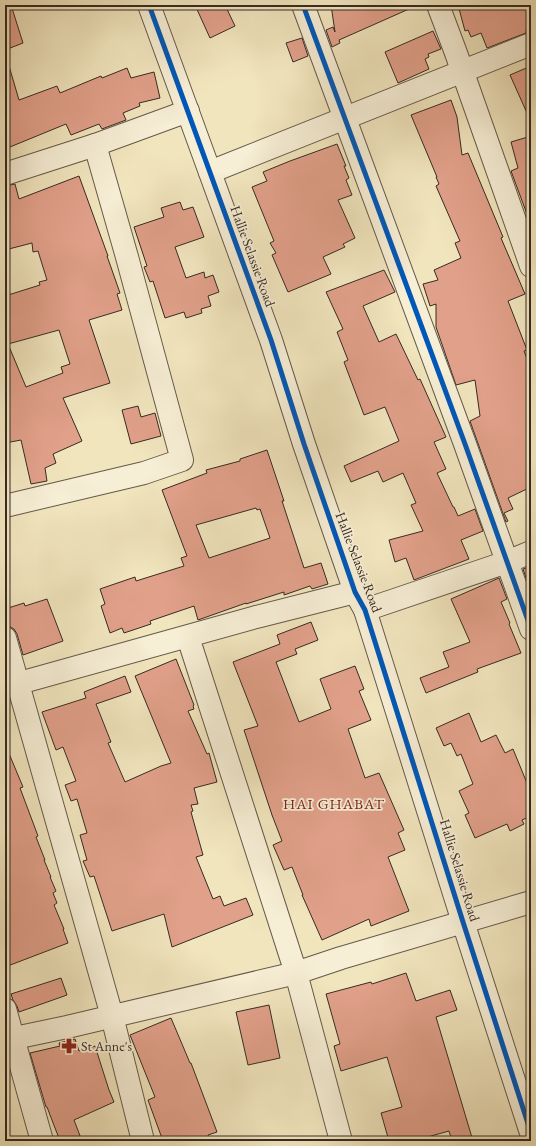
<svg xmlns="http://www.w3.org/2000/svg" width="536" height="1146" font-family="'EB Garamond',serif">
  <style>
    .building { fill: #e1a08a; stroke: #362b22; fill-rule: evenodd }
    .lines { fill: none; stroke-linecap: round; stroke-linejoin: round }
    .minor-casing { stroke: #655a49; stroke-width: 24 }
    .minor { stroke: #f6eed5; stroke-width: 22 }
    .cycleway-casing { stroke: #f6eed5; stroke-width: 8 }
    .cycleway { stroke: #0057b8; stroke-width: 5 }
    .labels { text-anchor: middle; dominant-baseline: central; stroke-width: 3.5; stroke-linejoin: round; paint-order: stroke }
    .street-label { font-size: 14px; fill: #362b22; stroke: #f6eed5 }
    .poi-label { font-size: 14px; fill: #362b22; stroke: #f6eed5; text-anchor: start }
    .neighbourhood-label { font-size: 15px; letter-spacing: 1px; fill: #7a1f14; stroke: #f6eed5 }
  </style>
  <rect width="100%" height="100%" fill="#f1e5be"/>
  <filter id="stains"><feTurbulence type="fractalNoise" baseFrequency=".005" numOctaves="4"/><feColorMatrix values="0 0 0 0 .2 0 0 0 0 .09 0 0 0 0 .02 0 0 0 .5 -.17"/></filter>
  <radialGradient id="worn" r=".72"><stop offset=".6" stop-color="#630" stop-opacity="0"/><stop offset="1" stop-color="#630" stop-opacity=".3"/></radialGradient>
  <g class="building">
    <path d="M5,5H11L23,43L5,50Z"/>
    <path d="M195,5H225L235,26L210,38Z"/>
    <path d="M331,5H418L339,40L340,43L332,47L326,30L333,27L335,32Z"/>
    <path d="M458,5H529L526,33L487,48L481,33L471,37L468,30L465,31Z"/>
    <path d="M433,31L441,49L428,54L429,57L425,59L429,69L398,83L385,52Z"/>
    <path d="M302,38L308,56L293,62L286,43Z"/>
    <path d="M9,66L19,100L57,86L60,93L101,76L102,78L127,68L131,78L154,72L160,98L139,103L140,106L123,113L126,120L102,129L99,124L71,135L66,124L5,149V67Z"/>
    <path d="M531,66V122L510,75Z"/>
    <path d="M451,100L457,117L462,155L468,153L503,237L501,238L525,294L508,301L527,350L524,351L531,369V487L508,498L513,509L504,513L508,521L506,522L470,421L480,416L475,380L456,385L436,327V304L430,306L423,284L438,280L434,270L461,258L455,243L460,241L436,186L439,184L436,177H437L411,115Z"/>
    <path d="M531,136V225L511,171L518,168L511,142Z"/>
    <path d="M337,144L346,166H344L349,178L346,180L352,195L338,200L355,238L343,244L345,247L323,257L331,274L288,292L272,255L276,253L270,243L274,241L252,187L267,181L263,172L290,161Z"/>
    <path d="M79,176L108,256H107L120,293L117,294L122,310L89,320L110,383L63,398L82,441L53,454L56,463L45,468L47,481L31,484L21,440L5,443V296L40,285L39,282L47,280L38,251L33,252L32,243L5,250V186L15,184L19,199ZM59,330L70,364L61,367L63,373L26,387L8,344Z"/>
    <path d="M180,202L183,210L193,207L204,237L175,247L186,278L204,272L205,278L213,275L219,292L208,296L211,306L201,309L202,313L186,318L184,312L165,318L153,281L150,282L144,267L147,266L134,227L164,217L161,208Z"/>
    <path d="M384,270L395,292L363,306L379,342L396,334L418,380L420,379L446,437L434,442L446,469L437,473L453,507H454L458,516L475,509L483,531L461,540L469,559L414,580L406,558L395,562L389,540L423,531L411,505L416,503L403,473L383,482L378,471L351,482L344,466L399,441L385,407L364,415L344,362L348,360L337,332L343,329L326,292Z"/>
    <path d="M138,406L141,417L155,413L161,436L131,444L122,410Z"/>
    <path d="M267,450L284,501H282L304,568L321,563L328,584L312,589L310,586L284,595V592L246,604V603L198,620L194,606L150,621L151,624L124,633L122,628L110,633L101,606L105,604L100,589L135,577L136,581L184,566L181,558L187,556L162,490L207,473L206,470L240,461V459ZM256,508L257,510L260,509L270,538L209,558L196,525Z"/>
    <path d="M531,566V589L530,590L523,569Z"/>
    <path d="M499,578L507,599L501,602L510,623L509,624L521,653L477,669L478,672L426,693L420,678L449,667L443,652L470,642L451,599Z"/>
    <path d="M47,599L63,641L23,655L17,634L14,629L10,627L5,613V609L24,603L25,606Z"/>
    <path d="M311,622L318,640L295,649L297,654L276,662L299,722L331,709L320,679L355,666L364,689L359,691L371,720L348,729L365,778L379,773L404,830L398,833L405,850L388,857L409,911L371,926L369,919L322,940L302,895H303L292,867L284,870L273,845L282,841L272,815L244,730L258,726L233,662L280,644L277,635Z"/>
    <path d="M176,659L194,705L193,706L194,709L188,711L207,754L209,753L217,782L194,788L198,804L191,805L193,811L191,812L203,855L196,857L213,899L220,896L224,906L246,898L253,915L172,947L164,914L112,931L94,876L90,877L83,861L87,860L80,835L87,833L77,799L71,801L65,785L76,781L63,747L56,750L42,712L86,698L84,692L125,676L131,692L96,704L111,742L108,743L125,782L161,766L171,763L135,676Z"/>
    <path d="M469,713L481,742L496,735L505,753L513,749L531,793V816L522,820L524,824L510,831L507,824L475,838L465,815L469,813L459,791L473,784L461,754L457,756L451,743L444,746L436,728Z"/>
    <path d="M5,744L23,787L20,788L38,836L36,837L45,860H44L51,877H50L56,891L53,893L57,903L54,905L64,929H63L68,943L5,967Z"/>
    <path d="M406,973L416,1001L450,990L457,1010L436,1017L473,1141H452L449,1131L413,1141H389L381,1113L402,1107L387,1057L341,1071L334,1046L340,1044L326,994L371,982L372,984Z"/>
    <path d="M61,978L67,995L19,1012L17,1006L13,1000L11,994Z"/>
    <path d="M269,1005L280,1058L248,1065L236,1012Z"/>
    <path d="M171,1018L190,1063H191L217,1132L208,1135L210,1141H163L148,1100L155,1097L130,1035Z"/>
    <path d="M75,1039L79,1051L95,1046L109,1090L114,1102L74,1120L82,1141H60L47,1107H46L30,1053L60,1046L59,1043Z"/>
  </g>
  <g class="lines">
    <g class="minor-casing">
      <g id="minor">
        <path d="M149,5L271,340L304,444L355,592L365,610L463,922L531,1133"/>
        <path d="M303,5L465,444L531,629"/>
        <path d="M438,5L456,53L531,266"/>
        <path d="M210,172L531,44"/>
        <path d="M5,174L95,145L188,111"/>
        <path d="M5,506L144,473L182,460L127,257L95,145"/>
        <path d="M365,610L507,562L531,552"/>
        <path d="M188,637L296,973L341,1141"/>
        <path d="M5,638L112,1016L143,1141"/>
        <path d="M5,687L256,617L355,592"/>
        <path d="M5,1009L42,1141"/>
        <path d="M5,1040L67,1027L296,973L341,958L531,902"/>
      </g>
    </g>
    <use href="#minor" class="minor"/>
    <g class="cycleway-casing">
      <g id="cycleway">
        <path d="M149,5L271,340L304,444L355,592L365,610L463,922L531,1133"/>
        <path d="M303,5L465,444L531,629"/>
      </g>
    </g>
    <use href="#cycleway" class="cycleway"/>
  </g>
  <defs>
    <g id="pharmacy-bare" transform="scale(1.2)"><path d="M-2-6h4v4h4v4h-4v4h-4v-4h-4v-4h4Z" fill="#8f2418" stroke="#f6eed5" stroke-width="2.5" paint-order="stroke"/></g>
  </defs>
  <g fill-rule="evenodd">
    <use href="#pharmacy-bare" x="69" y="1046"/>
  </g>
  <g class="labels">
    <g class="street-label">
      <text transform="translate(253 256) rotate(70)">Hallie Selassie Road</text>
      <text transform="translate(359 562) rotate(69)">Hallie Selassie Road</text>
      <text transform="translate(460 870) rotate(73)">Hallie Selassie Road</text>
    </g>
    <g class="poi-label">
      <text x="81" y="1046">St Anne's</text>
    </g>
    <g class="neighbourhood-label">
      <text x="334" y="803">HAI GHABAT</text>
    </g>
  </g>
  <rect width="536" height="1146" fill="none" stroke="#f1e5be" stroke-width="20"/>
  <rect x="6" y="6" width="524" height="1134" fill="none" stroke="#362b22" stroke-width="2"/>
  <rect x="10" y="10" width="516" height="1126" fill="none" stroke="#362b22"/>
  <rect width="100%" height="100%" filter="url(#stains)"/>
  <rect width="100%" height="100%" fill="url(#worn)"/>
</svg>
